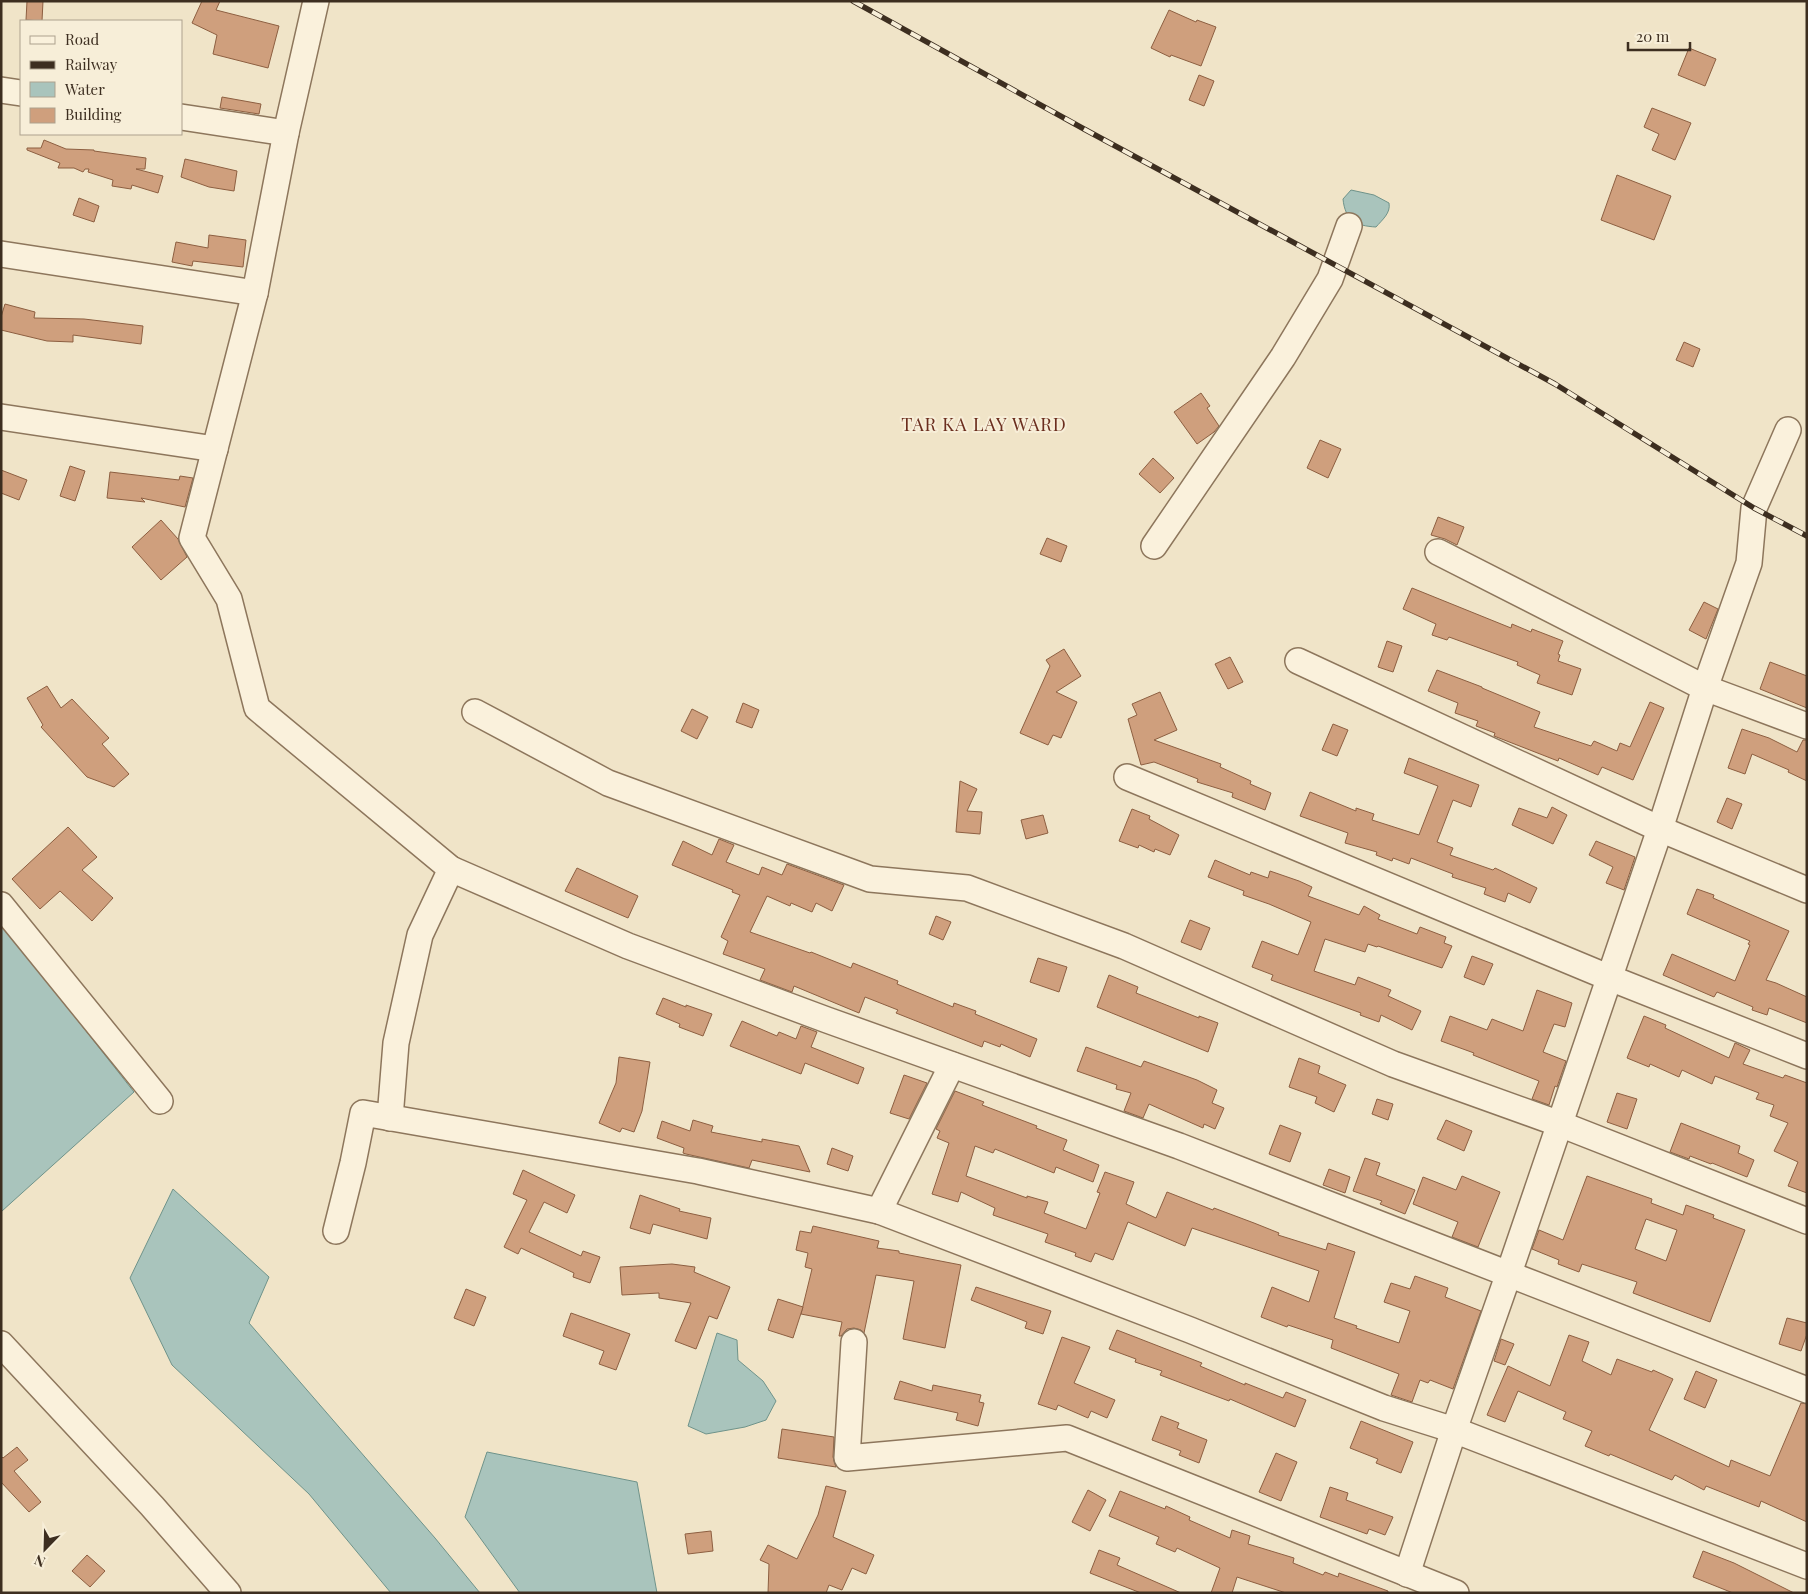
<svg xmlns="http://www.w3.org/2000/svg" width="1808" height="1594" font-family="'Playfair Display',serif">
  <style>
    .water { fill: #a9c4bc; stroke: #6f938a }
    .building { fill: #cf9f7d; stroke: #8d5f41; fill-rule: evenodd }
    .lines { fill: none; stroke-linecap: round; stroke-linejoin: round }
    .minor-casing { stroke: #8d765c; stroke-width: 28 }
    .minor { stroke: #faf1dc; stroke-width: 25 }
    .rail-casing { stroke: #3d2e20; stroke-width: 5.5 }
    .rail { stroke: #f7eed8; stroke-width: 4; stroke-dasharray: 11; stroke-linecap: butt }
    .labels { text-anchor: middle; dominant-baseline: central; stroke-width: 4; stroke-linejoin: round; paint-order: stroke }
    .quarter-label { font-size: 18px; letter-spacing: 1px; fill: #6b2e1e; stroke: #f7eed8 }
  </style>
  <rect width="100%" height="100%" fill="#f0e4c8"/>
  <g class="water">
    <path d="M1351,190L1374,195L1389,203C1391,213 1382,220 1376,227C1356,226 1345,220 1343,199Z"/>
    <path d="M1,923L134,1092L2,1211H1Z"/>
    <path d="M173,1189L269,1277L249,1323L435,1538L480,1593H391L309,1494L172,1365L130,1278Z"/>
    <path d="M717,1333L737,1340L738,1360L763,1381L776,1401L766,1420L745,1427L706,1434L688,1426Z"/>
    <path d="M487,1452L637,1482L657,1593H520L465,1517Z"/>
  </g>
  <g class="building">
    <path d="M27,1H43L42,21L26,20Z"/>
    <path d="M202,1H220L216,10L279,26L268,68L213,54L217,35L192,23Z"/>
    <path d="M1169,10L1196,22L1197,20L1216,27L1201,66L1171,55L1170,57L1151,48Z"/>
    <path d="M1689,48L1716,59L1705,86L1678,75Z"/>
    <path d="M1199,75L1214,81L1204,106L1189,100Z"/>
    <path d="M222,97L261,104L259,114L220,108Z"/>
    <path d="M1652,108L1691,123L1675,160L1652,150L1659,134L1644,127Z"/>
    <path d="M44,140L66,149L94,150V151L146,158L145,169H136L163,176L158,193L132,185L131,189L112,186L113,180L88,172L89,169H85L83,172L74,168H58L60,163L27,150V148H41Z"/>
    <path d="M185,159L237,171L234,191L209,187L181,177Z"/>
    <path d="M1617,175L1671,196L1654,240L1601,220Z"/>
    <path d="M79,198L99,206L94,222L73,215Z"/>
    <path d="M209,235L246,240L243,267L193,261L192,266L172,262L176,242L208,248Z"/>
    <path d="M5,304L35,312L34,318L84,319L143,326L141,344L73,335V342L47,341L1,330V317Z"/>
    <path d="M1684,342L1700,349L1693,367L1676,360Z"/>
    <path d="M1201,393L1210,406L1207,408L1219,426L1214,432L1197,444L1174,412Z"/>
    <path d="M1320,440L1341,449L1328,478L1307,468Z"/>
    <path d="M1153,458L1174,478L1160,493L1139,474Z"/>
    <path d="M70,466L85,471L75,501L60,496Z"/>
    <path d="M1,470L27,480L19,500L1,493Z"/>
    <path d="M110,472L179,480L180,476L193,478L185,507L141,498L145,502L107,498Z"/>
    <path d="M1438,517L1464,527L1457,545L1445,539L1431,535Z"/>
    <path d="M161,520L178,539L187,557L161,580L132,547Z"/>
    <path d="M1047,538L1067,546L1061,562L1040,554Z"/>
    <path d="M1412,588L1511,628L1512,624L1531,632L1532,629L1563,641L1558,654L1560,655L1558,661L1581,669L1572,695L1537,683L1540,675L1517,665L1518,662L1449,637L1447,640L1432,635L1436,624L1403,609Z"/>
    <path d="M1704,602L1718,609L1706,639L1689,630Z"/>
    <path d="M1387,641L1402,646L1393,672L1378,667Z"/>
    <path d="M1064,649L1081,676L1056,692L1077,702L1061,738L1053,735L1048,745L1020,733L1050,666L1046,660Z"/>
    <path d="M1230,657L1243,682L1228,689L1215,664Z"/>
    <path d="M1770,662L1807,676V708L1760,689Z"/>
    <path d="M1437,670L1482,687V688L1540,712L1534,727L1591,746L1594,741L1617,751L1620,743L1630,747L1650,702L1664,708L1633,780L1602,767L1598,775L1559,758L1558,761L1494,736L1495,733L1476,726L1478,721L1455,713L1458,703L1428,691Z"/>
    <path d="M47,686L61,708L72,699L109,738L102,744L129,774L114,787L87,777L41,727L43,725L27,698Z"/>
    <path d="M1160,692L1177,730L1154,740L1221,764L1220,767L1251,781L1250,784L1271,793L1265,810L1232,797L1233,793L1197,782L1198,779L1154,762L1141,765L1128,719L1137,715L1132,704Z"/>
    <path d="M743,703L759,710L752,728L736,722Z"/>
    <path d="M692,709L708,717L697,739L681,731Z"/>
    <path d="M1333,724L1348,730L1337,756L1322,750Z"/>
    <path d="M1742,729L1769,738L1797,752L1803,740H1807V781L1788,772L1789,770L1752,754L1745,774L1728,768Z"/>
    <path d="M1409,758L1479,785L1471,807L1453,800L1437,842L1453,848L1450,855L1493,870L1495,868L1537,888L1530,903L1508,893L1505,902L1484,894L1486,888L1452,877L1453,874L1411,858L1409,864L1393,858L1392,861L1376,855L1377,852L1345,843L1348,833L1300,816L1310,792L1356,811V808L1374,814L1372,820L1419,835L1438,786L1404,773Z"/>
    <path d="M960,781L977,789L967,811L982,812L980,834L956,832Z"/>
    <path d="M1727,798L1742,804L1732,829L1717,822Z"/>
    <path d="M1552,807L1567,815L1553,844L1512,825L1519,808L1547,818Z"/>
    <path d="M1132,809L1150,816L1149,819L1179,835L1170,855L1155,849L1154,852L1139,845L1138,848L1119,841Z"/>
    <path d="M1043,815L1048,833L1026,839L1021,820Z"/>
    <path d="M68,827L97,857L82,870L113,898L92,921L60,891L40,909L12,879Z"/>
    <path d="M719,839L734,845L726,862L759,875L762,867L782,875L787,864L844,885L832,911L816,903L812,912L791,903L790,906L767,896L750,932L810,953L811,952L851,968L853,963L898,981L897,984L953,1007L954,1003L976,1011L975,1014L1037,1039L1030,1057L1001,1044L1000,1047L984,1041L982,1047L896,1013L898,1010L865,997L859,1013L794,986L792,992L760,980L765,969L723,954L728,941L721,937L740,895L732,892L733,890L672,865L683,841L712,855Z"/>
    <path d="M1596,841L1635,857L1624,890L1606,883L1613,867L1589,855Z"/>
    <path d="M1215,860L1250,875L1251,872L1268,878L1270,871L1299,881L1312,887L1308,896L1359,915L1364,906L1380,915L1378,919L1417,934L1420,927L1446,937L1444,943L1452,946L1442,968L1378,946L1377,947L1368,944L1365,952L1325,939L1314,971L1355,985L1358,977L1391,990L1388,996L1421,1011L1412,1030L1381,1015L1379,1022L1360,1015L1361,1013L1271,980L1273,975L1252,967L1262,941L1298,955L1311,922L1269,904L1243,895L1244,891L1208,877Z"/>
    <path d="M577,868L638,896L628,918L565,891Z"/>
    <path d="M1697,889L1714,895L1713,898L1789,931L1766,980L1776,983L1807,997V1023L1769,1008L1767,1015L1752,1010L1753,1007L1717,992L1714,997L1663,975L1672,954L1735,981L1750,945L1748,944L1750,941L1687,914Z"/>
    <path d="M936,916L951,922L943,940L929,934Z"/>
    <path d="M1190,920L1210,928L1201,950L1181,942Z"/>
    <path d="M1472,956L1493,964L1484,985L1464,977Z"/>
    <path d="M1038,958L1067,967L1059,992L1030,982Z"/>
    <path d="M1109,975L1138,987L1136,993L1199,1018V1016L1218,1023L1208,1052L1097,1007Z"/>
    <path d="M1537,990L1572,1003L1565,1027L1554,1024L1543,1052L1566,1061L1557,1087L1555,1086L1549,1105L1532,1099L1539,1081L1473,1055L1474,1053L1441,1041L1450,1016L1487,1030L1492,1019L1523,1031Z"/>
    <path d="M663,998L686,1007V1005L712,1014L703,1036L679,1027L680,1024L656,1014Z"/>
    <path d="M1644,1016L1666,1025L1665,1028L1729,1058L1735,1043L1750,1050L1743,1064L1783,1078L1785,1075L1807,1083V1193L1788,1186L1798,1162L1774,1151L1788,1123L1770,1116L1774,1105L1756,1099L1759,1093L1715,1076L1712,1084L1682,1070L1679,1077L1650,1064L1649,1067L1627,1058Z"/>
    <path d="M742,1021L777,1036L779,1032L796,1039L801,1026L817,1032L811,1047L864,1068L858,1084L805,1063L801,1074L730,1046Z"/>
    <path d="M1086,1047L1141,1067L1144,1061L1197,1080L1217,1090L1212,1103L1224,1108L1215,1129L1204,1124L1203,1128L1149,1104L1143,1118L1124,1111L1131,1093L1116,1089L1117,1085L1077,1071Z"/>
    <path d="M619,1057L650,1062L642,1111L634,1132L622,1128L620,1132L599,1123L616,1083Z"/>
    <path d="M1299,1058L1320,1066L1318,1073L1346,1085L1334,1112L1315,1103L1317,1097L1289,1087Z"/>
    <path d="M904,1075L927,1083L909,1119L890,1113Z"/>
    <path d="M955,1091L984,1102L982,1105L1037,1126L1036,1128L1067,1140L1063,1150L1099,1165L1093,1182L1056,1167L1054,1173L995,1149L993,1153L975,1146L966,1176L1027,1198V1196L1048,1202L1044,1213L1086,1229L1100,1193L1097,1192L1105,1172L1134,1182L1126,1204L1156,1218L1167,1192L1213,1210L1214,1208L1254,1223L1279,1233L1278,1235L1326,1250L1328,1243L1355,1252L1334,1318L1357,1326L1356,1328L1399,1343L1410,1311L1384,1302L1391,1283L1410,1289L1415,1276L1448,1288L1445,1297L1481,1311L1453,1389L1430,1380L1428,1383L1420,1380L1412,1402L1391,1395L1399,1374L1331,1348L1333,1340L1288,1325L1287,1327L1261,1317L1272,1287L1309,1302L1319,1271L1192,1228L1185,1246L1128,1222L1113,1260L1095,1253L1091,1262L1075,1256L1076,1253L1045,1242L1048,1234L993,1215L995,1208L961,1192L958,1202L932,1194L949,1143L937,1138L940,1131L936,1129Z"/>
    <path d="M1617,1093L1637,1099L1627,1129L1607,1122Z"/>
    <path d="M1377,1099L1393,1104L1388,1120L1372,1114Z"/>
    <path d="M693,1120L713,1126L711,1132L762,1142V1139L799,1146L810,1172L752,1160L749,1168L686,1154L683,1153L684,1148L657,1138L662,1121L690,1131Z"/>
    <path d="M1446,1120L1472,1131L1464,1151L1437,1139Z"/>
    <path d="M1681,1123L1740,1146L1738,1153L1754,1160L1747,1177L1712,1163L1711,1164L1690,1156L1689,1159L1670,1152Z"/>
    <path d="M1280,1125L1301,1133L1290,1162L1269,1154Z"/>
    <path d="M832,1148L853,1156L848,1171L827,1164Z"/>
    <path d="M1365,1158L1380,1163L1376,1175L1415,1190L1405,1214L1380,1204L1382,1201L1353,1191Z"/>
    <path d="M1329,1169L1350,1177L1345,1193L1323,1185Z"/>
    <path d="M523,1170L575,1195L567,1213L544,1202L529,1232L581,1256L583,1251L600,1257L590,1283L573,1277L574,1273L521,1248L518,1254L504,1247L527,1200L513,1194Z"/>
    <path d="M1462,1176L1500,1192L1478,1247L1452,1237L1458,1222L1413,1204L1423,1177L1456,1190Z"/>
    <path d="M1587,1176L1652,1199L1651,1203L1683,1215L1686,1205L1714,1215L1713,1218L1745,1230L1710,1322L1633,1293L1637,1282L1582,1264L1579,1272L1558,1264L1559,1260L1532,1249L1539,1230L1563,1240ZM1646,1219L1677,1230L1666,1261L1635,1249Z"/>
    <path d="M640,1195L680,1209L679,1211L711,1218L707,1239L653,1224L650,1234L630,1228Z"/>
    <path d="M813,1226L879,1241L877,1248L899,1251V1253L961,1265L945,1348L903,1339L914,1281L876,1275L864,1333L861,1330L854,1328L847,1329L841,1336H839L842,1322L801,1314L812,1269L805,1267L808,1253L796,1250L800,1231L811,1233Z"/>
    <path d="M672,1264L695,1267L694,1272L730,1287L717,1319L709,1316L696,1349L675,1341L691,1303L659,1298V1293L622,1295L620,1267Z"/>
    <path d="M976,1287L1051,1311L1043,1334L1025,1328L1027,1322L971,1300Z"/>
    <path d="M466,1289L486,1297L474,1326L454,1318Z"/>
    <path d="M778,1299L803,1307L793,1338L768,1330Z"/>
    <path d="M571,1313L630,1334L616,1370L599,1364L604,1351L563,1336Z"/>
    <path d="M1787,1318L1807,1323V1334L1801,1351L1779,1344Z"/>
    <path d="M1117,1330L1202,1363L1200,1366L1245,1385V1383L1283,1398L1286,1392L1306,1400L1295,1427L1230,1399L1229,1401L1160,1375L1162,1371L1135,1362L1136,1359L1109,1349Z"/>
    <path d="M1569,1335L1589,1342L1582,1361L1611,1375L1617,1359L1652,1372L1653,1370L1673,1379L1649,1430L1729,1467L1731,1460L1770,1476L1801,1403L1807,1404V1522L1761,1501L1759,1507L1706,1486L1704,1490L1675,1475L1672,1480L1610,1454L1609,1456L1585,1446L1592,1431L1563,1419L1566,1412L1518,1391L1505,1422L1487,1415L1508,1366L1550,1386Z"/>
    <path d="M1062,1337L1090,1347L1074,1383L1115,1400L1107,1418L1091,1411L1088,1418L1058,1405L1056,1410L1038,1404Z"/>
    <path d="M1501,1339L1514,1344L1505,1365L1494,1361Z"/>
    <path d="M1696,1371L1717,1380L1705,1408L1684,1399Z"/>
    <path d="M900,1381L932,1391L933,1385L981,1395L979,1402L984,1403L978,1426L956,1420L958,1413L894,1399Z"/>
    <path d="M1161,1416L1179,1423L1177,1428L1207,1440L1199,1463L1179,1455L1181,1451L1152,1440Z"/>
    <path d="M1361,1421L1413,1442L1401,1473L1376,1463L1378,1459L1350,1448Z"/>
    <path d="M782,1429L834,1437L833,1457L836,1467L778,1458Z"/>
    <path d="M17,1447L28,1460L14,1471L41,1502L29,1512L1,1482V1456L3,1458Z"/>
    <path d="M1276,1453L1297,1462L1281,1501L1259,1492Z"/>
    <path d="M826,1486L846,1491L833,1537L874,1555L866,1574L852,1568L842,1590L829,1585L826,1593H768L769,1564L760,1560L768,1545L797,1559L818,1515Z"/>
    <path d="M1330,1487L1348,1493L1346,1500L1393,1517L1385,1535L1369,1529L1367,1534L1320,1517Z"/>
    <path d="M1088,1490L1106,1500L1090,1531L1072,1522Z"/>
    <path d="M1120,1491L1165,1509L1166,1506L1190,1517L1189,1520L1230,1538L1232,1530L1250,1536L1248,1544L1294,1558L1293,1563L1323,1575L1325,1572L1338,1577L1339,1573L1388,1591V1593H1286L1237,1577L1232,1593H1211L1220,1568L1177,1548L1175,1552L1156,1544L1159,1537L1109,1516Z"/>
    <path d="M711,1531L713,1551L688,1554L685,1534Z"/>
    <path d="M1099,1550L1120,1558L1117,1565L1181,1593H1141L1090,1573Z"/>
    <path d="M1703,1551L1734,1563L1794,1593H1733L1693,1577Z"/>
    <path d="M87,1555L105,1571L90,1587L72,1571Z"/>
  </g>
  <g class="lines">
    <g class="minor-casing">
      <g id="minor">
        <path d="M316,1L286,133L255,293L192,538L229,599L257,708L451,869L628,946L827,1020L1179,1146L1807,1390"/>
        <path d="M1,90L21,93"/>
        <path d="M181,117L286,133"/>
        <path d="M1,254L255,293"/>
        <path d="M1,417L215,449"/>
        <path d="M1154,546L1283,357L1330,279L1349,226"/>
        <path d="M1438,552L1705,688L1807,726"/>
        <path d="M1298,661L1660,829L1807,890"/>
        <path d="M475,712L608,783L870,879L967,888L1124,946L1393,1064L1560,1124L1807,1221"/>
        <path d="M1127,777L1610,978L1807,1056"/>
        <path d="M1,905L160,1101"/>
        <path d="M390,1118L396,1043L420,935L451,869"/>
        <path d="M879,1211L952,1065"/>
        <path d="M336,1231L353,1163L363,1113L698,1171L879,1211L1190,1330L1384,1408L1454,1430L1807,1566"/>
        <path d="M854,1342L847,1458L1067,1438L1456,1593"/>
        <path d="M1,1344L152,1506L228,1593"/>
        <path d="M1407,1574L1454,1430L1509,1273L1660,829L1705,688L1749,563L1754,508L1788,430"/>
      </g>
    </g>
    <use href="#minor" class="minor"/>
    <g class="rail-casing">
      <path id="rail" d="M853,1L1084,129L1555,384L1754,508L1807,536"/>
    </g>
    <use href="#rail" class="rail"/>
  </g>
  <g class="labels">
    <g class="quarter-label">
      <text x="984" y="424">TAR KA LAY WARD</text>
    </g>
  </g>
  <rect width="1808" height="1594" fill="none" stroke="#3d2e20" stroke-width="5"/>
  <rect x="20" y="20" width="162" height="115" fill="#f7eed8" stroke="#ada18e"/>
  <rect x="30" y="36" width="25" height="8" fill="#faf1dc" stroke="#ada18e"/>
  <text x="65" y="45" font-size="15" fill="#3d2e20">Road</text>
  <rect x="30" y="61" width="25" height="8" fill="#3d2e20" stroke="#ada18e"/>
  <text x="65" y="70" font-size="15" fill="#3d2e20">Railway</text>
  <rect x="30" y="82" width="25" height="15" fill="#a9c4bc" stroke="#ada18e"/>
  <text x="65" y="95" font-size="15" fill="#3d2e20">Water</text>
  <rect x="30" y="108" width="25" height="15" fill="#cf9f7d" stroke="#ada18e"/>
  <text x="65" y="120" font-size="15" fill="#3d2e20">Building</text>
  <g transform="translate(45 1549) rotate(203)" stroke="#f7eed8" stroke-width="4" paint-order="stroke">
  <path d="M0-4L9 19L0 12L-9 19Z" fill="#3d2e20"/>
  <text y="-8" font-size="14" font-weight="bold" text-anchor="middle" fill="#3d2e20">N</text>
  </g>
  <path d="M1628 42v8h62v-8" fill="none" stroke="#3d2e20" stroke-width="2.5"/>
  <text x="1636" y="42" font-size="15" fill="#3d2e20" stroke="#f7eed8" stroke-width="4" paint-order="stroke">20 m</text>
</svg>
